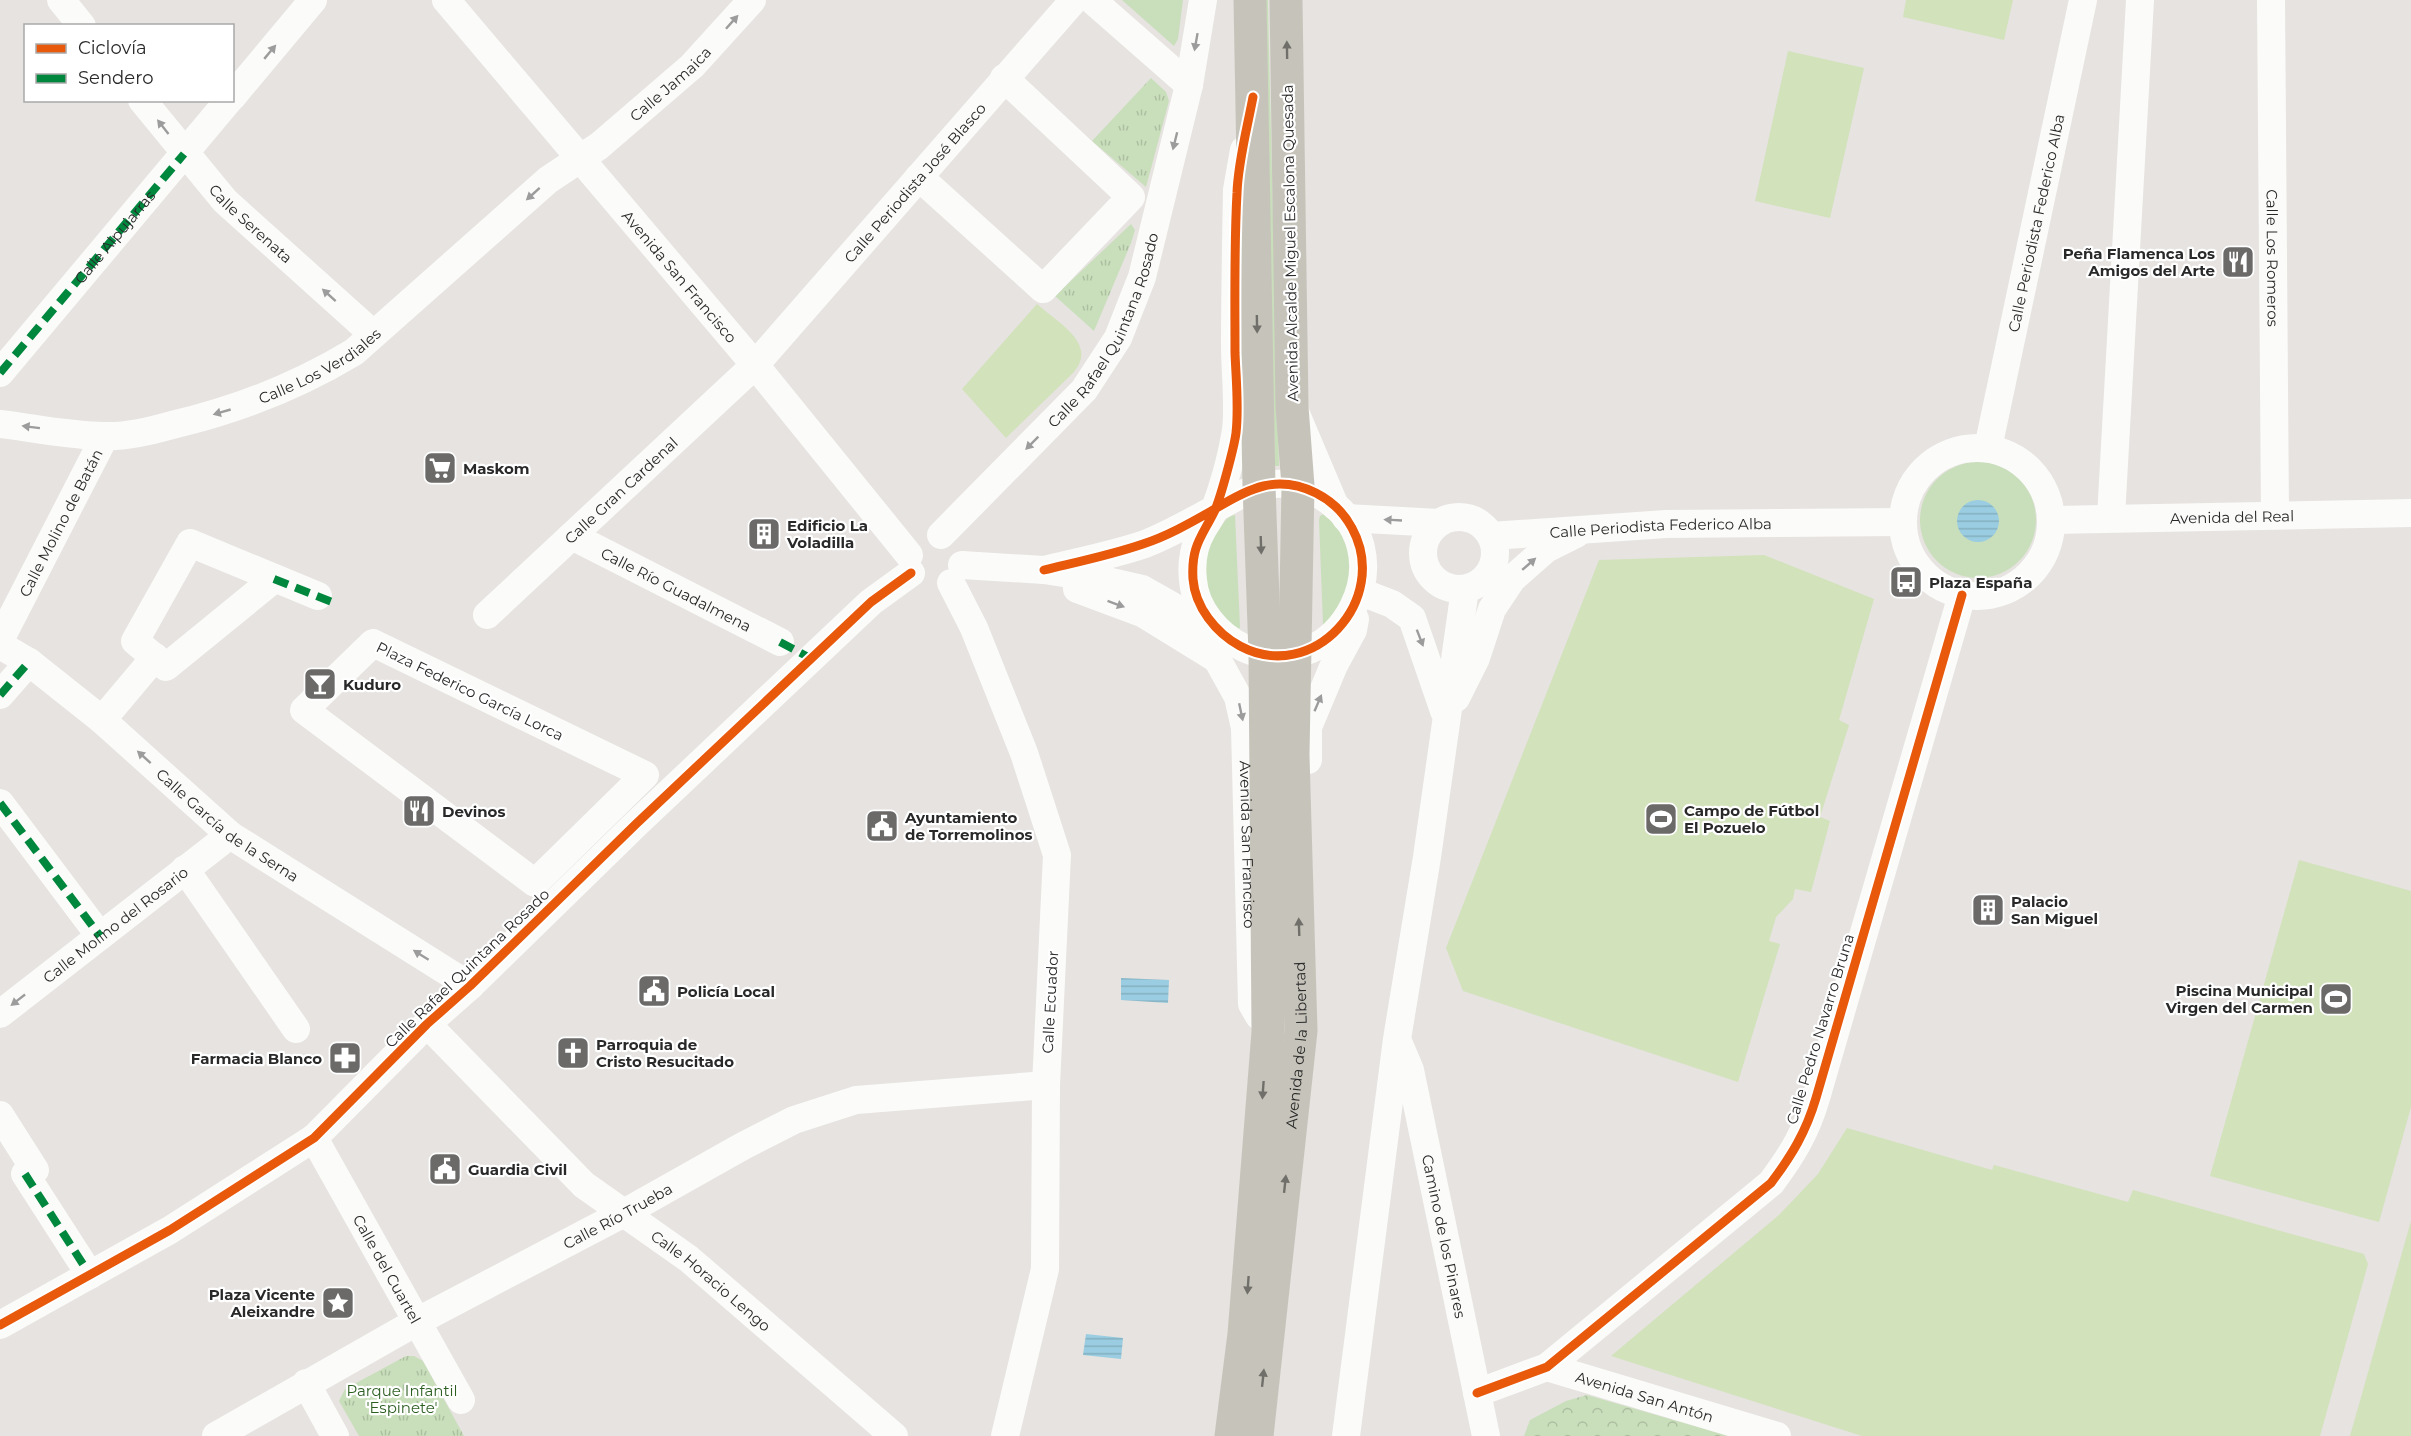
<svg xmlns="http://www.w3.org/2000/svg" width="2411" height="1436" font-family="Montserrat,sans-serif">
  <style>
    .grass { fill: #c9dfbb }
    .forest { fill: url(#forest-crowns) }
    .park { fill: url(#park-tufts) }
    .pitch { fill: #d2e2ba }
    .water { fill: url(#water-rules) }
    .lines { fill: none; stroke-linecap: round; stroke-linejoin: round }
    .street { stroke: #fbfbfa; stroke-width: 28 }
    .primary { stroke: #c6c4ba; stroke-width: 33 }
    .quiet { stroke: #00873e; stroke-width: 8; stroke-dasharray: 15 8; stroke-linecap: butt }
    .cycleway-casing { stroke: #fff; stroke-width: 13 }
    .cycleway { stroke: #e8590c; stroke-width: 9 }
    .oneway { fill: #9c9c9c }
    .oneway2 { fill: #706f6a }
    .labels { text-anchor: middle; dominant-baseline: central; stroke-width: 4.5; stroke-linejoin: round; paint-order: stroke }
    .street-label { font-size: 15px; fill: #292929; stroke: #fff }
    .poi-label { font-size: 15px; font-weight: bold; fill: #292929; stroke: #fff; text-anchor: start }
    .park-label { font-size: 15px; fill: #2c5e21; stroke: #fff }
  </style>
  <defs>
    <pattern id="forest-crowns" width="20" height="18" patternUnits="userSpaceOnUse" patternTransform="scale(1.5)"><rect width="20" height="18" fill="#c9dfbb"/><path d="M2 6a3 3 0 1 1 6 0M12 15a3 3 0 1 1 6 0" fill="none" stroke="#adbfa1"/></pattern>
    <pattern id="park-tufts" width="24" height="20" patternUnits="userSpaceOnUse" patternTransform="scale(1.5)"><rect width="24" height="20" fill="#c9dfbb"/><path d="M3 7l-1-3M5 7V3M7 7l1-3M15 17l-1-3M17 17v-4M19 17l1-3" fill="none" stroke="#adbfa1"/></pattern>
    <pattern id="water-rules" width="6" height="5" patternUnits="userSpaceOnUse" patternTransform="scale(1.5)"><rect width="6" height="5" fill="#9acde1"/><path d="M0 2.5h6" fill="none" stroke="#85b0c1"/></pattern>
  </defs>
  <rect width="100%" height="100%" fill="#e6e3e0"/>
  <g class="grass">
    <path d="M1122,0H1183L1178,39L1174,46Z"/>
    <path d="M1263,0H1268L1269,50L1279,466H1275Z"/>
    <circle cx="1978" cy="520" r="58"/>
    <path d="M1324,514L1340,530L1350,554L1351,581L1343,605L1323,625L1319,520L1320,516Z"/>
    <path d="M1235,515L1240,627L1239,629C1233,625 1225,621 1220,616C1199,594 1200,547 1221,526C1225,521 1228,516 1235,515Z"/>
  </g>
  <path class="forest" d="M1587,1395L1729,1436H1524L1530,1420L1566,1401Z"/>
  <g class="park">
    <path d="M1151,78L1166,92L1169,101L1146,187L1092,141Z"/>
    <path d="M1131,224L1135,230L1131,243L1094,331L1055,296Z"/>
    <path d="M406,1356H414L423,1361L464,1436H359L339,1401L345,1389Z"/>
  </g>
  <g class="pitch">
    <path d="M1906,0H2013L2004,40L1903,17Z"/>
    <path d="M1788,51L1864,68L1830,218L1755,201Z"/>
    <path d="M1037,304C1058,323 1099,344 1073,373L1006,438L962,389Z"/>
    <path d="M1764,555L1874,599L1839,720L1849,725L1820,817L1830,821L1811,892L1795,889L1793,899L1776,917L1769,941L1780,944L1738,1082L1463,991L1446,948L1599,560Z"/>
    <path d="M2299,860L2411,891V1107L2379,1222L2210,1176Z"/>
    <path d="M1847,1128L1992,1170L1994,1165L2128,1202L2133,1190L2364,1254L2368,1264L2320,1436H1862L1611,1356L1779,1215L1818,1174Z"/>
    <path d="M2411,1221V1436H2350Z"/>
  </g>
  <g class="water">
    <circle cx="1978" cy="521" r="21"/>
    <path d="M1121,978L1169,980L1168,1003L1121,1000Z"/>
    <path d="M1086,1334L1123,1338L1121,1359L1083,1355Z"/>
  </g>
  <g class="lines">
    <g class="street">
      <path d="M61,0L82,26"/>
      <path id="s1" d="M446,0L755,365L909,555"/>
      <path d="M1092,0L1189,85"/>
      <path id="s2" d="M2271,0L2275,515"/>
      <path d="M232,97L313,0"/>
      <path id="s3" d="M142,100L225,201L373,334"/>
      <path d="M919,177L1043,289L1131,197L1004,78"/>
      <path id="s4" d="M0,373L229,100"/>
      <path d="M1296,414L1335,506"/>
      <path id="s5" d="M0,424C34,428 70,436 105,436C127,437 151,431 172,425C237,410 296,387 354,352L548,180L599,146L692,66L752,0"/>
      <path id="s6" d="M1988,448L2083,0"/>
      <circle cx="1977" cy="522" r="74"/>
      <circle cx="1459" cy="553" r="36"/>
      <path d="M2111,517L2140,0"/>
      <path d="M1346,518L1439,523"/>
      <path id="s7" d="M2052,520L2411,513"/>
      <path id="s8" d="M941,535L1084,390L1118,338L1142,277L1189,85L1203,0"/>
      <path id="s9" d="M572,536L780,642"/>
      <path id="s10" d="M1491,536L1666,524L1903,522"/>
      <path d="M962,565L1044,570L1089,577L1142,589L1195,619L1214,627"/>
      <path d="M1044,570C1077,562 1113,555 1145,544C1168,535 1189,523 1211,511C1247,491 1275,471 1318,494C1415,547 1339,692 1244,648C1218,636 1195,609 1193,580C1191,563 1194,544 1203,529C1207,522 1213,514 1216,506C1224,484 1231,459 1235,436C1240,413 1235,372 1235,347C1235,295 1236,242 1237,190L1244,150"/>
      <path d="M274,579L166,667L135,641L190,543L318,596"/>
      <path d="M951,583L974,628L1024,753L1057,855L1046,1085L1045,1269L1005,1436"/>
      <path d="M1077,589L1144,614L1217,659"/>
      <path d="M1361,592L1392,604L1412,618L1444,711"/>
      <path id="s11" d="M487,615L755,365L1074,0"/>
      <path id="s12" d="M1214,627L1217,659L1238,697L1245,728L1252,1004L1259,1016"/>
      <path id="s13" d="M0,640L105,436"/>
      <path d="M373,643L645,775L535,883L304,710Z"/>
      <path id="s14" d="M0,645L29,662L102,720L230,835L470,986"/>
      <path d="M0,695L29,662"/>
      <path d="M1456,698L1476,658L1492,609L1512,579L1546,549L1576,534"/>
      <path d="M102,720L155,657"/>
      <path d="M1308,760V727L1334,665L1353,630L1355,619"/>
      <path d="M0,803L100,936"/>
      <path d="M185,869L296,1029"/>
      <path id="s15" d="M0,1014L230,835"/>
      <path id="s16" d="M427,1024L584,1185L689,1259L894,1436"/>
      <path id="s17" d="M1399,1044L1410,1070L1486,1436"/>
      <path d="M0,1115L35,1170"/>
      <path id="s18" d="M314,1138L461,1400"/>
      <path d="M25,1174L90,1275"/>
      <path d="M0,1325L170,1230L314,1138L427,1024L470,986L636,824L871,602L911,573"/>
      <path id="s19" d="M1547,1367L1777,1436"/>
      <path d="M306,1383L335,1436"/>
      <path d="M1477,1393L1547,1367L1771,1183C1792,1155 1806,1132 1816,1098L1962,595"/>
      <path id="s20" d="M216,1436L418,1321L624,1213L743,1146L794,1120L856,1100L1046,1085"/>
      <path d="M1346,1436L1397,1039L1427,857L1465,589"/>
    </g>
    <g class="primary">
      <path d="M1231,1436L1244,1334L1268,1032L1265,654L1259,486L1250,0"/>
      <path id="s21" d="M1257,1436L1301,1031L1293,755L1298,486L1292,407L1286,0"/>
    </g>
    <g class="quiet">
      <path d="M0,373L184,154"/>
      <path d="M274,579L332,602"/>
      <path d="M780,642L812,659"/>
      <path d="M0,695L29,662"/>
      <path d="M0,803L100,936"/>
      <path d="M25,1174L90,1275"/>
    </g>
    <g class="cycleway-casing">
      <g id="cycleway">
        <path d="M1044,570C1077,562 1111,555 1143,544C1168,536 1192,522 1215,509C1249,488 1277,474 1316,493C1332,501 1344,513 1352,528C1391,600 1313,685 1240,646C1216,633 1195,607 1193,579C1191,545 1202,537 1215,510C1221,496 1234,448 1236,433C1239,407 1236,379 1235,353C1235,300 1234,246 1237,193C1238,162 1247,129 1253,97"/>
        <path d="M0,1325L170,1230L314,1138L427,1024L470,986L636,824L871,602L911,573"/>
        <path d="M1477,1393L1547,1367L1771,1183C1792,1155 1806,1132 1816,1098L1962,595"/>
      </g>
    </g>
    <use href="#cycleway" class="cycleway"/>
  </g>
  <defs><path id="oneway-solid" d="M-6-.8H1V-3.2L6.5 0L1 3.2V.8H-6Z" transform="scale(1.5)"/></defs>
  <g class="oneway">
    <use href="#oneway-solid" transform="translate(732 22) rotate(-48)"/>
    <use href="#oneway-solid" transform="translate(1196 42) rotate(100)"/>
    <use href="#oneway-solid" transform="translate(270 52) rotate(-50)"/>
    <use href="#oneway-solid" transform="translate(163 127) rotate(-128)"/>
    <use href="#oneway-solid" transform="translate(1175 141) rotate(104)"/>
    <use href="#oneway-solid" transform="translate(533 194) rotate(138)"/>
    <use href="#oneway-solid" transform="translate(329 295) rotate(-138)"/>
    <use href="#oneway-solid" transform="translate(222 412) rotate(164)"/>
    <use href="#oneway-solid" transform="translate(31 427) rotate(-173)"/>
    <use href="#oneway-solid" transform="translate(1032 443) rotate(135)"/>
    <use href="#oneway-solid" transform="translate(1393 520) rotate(-177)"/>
    <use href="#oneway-solid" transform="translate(1529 564) rotate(-41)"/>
    <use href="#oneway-solid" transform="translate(1116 604) rotate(20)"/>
    <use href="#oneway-solid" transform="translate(1420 638) rotate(69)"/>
    <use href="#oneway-solid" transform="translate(1318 703) rotate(-67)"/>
    <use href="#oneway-solid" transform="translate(1241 712) rotate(78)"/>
    <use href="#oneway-solid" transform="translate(144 757) rotate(-138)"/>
    <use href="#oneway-solid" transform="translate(421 955) rotate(-148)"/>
    <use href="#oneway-solid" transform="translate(18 1000) rotate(142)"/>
  </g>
  <g class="oneway2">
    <use href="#oneway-solid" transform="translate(1287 50) rotate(-91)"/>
    <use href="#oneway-solid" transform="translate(1257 324) rotate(89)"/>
    <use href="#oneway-solid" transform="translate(1261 545) rotate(88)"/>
    <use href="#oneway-solid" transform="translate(1299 927) rotate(-92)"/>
    <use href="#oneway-solid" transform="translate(1263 1090) rotate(94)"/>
    <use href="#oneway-solid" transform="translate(1285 1184) rotate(-84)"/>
    <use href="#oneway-solid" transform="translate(1248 1285) rotate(94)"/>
    <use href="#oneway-solid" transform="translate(1263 1378) rotate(-84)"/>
  </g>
  <defs>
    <g id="restaurant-square" transform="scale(1.725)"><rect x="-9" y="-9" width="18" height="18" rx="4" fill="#6b6a69" stroke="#fff"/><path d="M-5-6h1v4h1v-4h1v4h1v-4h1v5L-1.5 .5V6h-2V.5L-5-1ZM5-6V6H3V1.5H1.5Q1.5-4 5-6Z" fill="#fff"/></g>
    <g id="supermarket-square" transform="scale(1.725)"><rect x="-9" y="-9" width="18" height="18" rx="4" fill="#6b6a69" stroke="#fff"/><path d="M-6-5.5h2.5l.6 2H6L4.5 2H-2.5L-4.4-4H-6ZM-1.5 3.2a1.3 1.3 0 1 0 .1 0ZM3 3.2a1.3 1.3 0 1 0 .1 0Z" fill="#fff"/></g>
    <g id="building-square" transform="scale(1.725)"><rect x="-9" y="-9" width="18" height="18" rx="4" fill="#6b6a69" stroke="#fff"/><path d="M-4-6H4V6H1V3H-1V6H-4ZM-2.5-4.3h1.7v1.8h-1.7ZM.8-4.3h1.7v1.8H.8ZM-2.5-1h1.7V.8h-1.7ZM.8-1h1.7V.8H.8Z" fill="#fff"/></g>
    <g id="bus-square" transform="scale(1.725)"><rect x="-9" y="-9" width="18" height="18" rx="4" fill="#6b6a69" stroke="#fff"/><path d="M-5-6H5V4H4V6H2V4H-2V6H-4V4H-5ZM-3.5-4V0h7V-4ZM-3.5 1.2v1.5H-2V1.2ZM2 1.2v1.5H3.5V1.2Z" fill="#fff"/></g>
    <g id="bar-square" transform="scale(1.725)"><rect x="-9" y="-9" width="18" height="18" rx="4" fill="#6b6a69" stroke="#fff"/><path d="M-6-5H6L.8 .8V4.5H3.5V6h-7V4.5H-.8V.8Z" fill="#fff"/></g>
    <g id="stadium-square" transform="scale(1.725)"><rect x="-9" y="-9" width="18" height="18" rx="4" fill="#6b6a69" stroke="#fff"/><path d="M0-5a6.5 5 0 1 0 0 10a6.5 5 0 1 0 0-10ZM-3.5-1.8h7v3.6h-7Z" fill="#fff"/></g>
    <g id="civic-square" transform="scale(1.725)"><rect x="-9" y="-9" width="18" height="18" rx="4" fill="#6b6a69" stroke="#fff"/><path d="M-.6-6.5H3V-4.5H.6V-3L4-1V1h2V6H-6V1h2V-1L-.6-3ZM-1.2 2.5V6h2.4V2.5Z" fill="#fff"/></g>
    <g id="church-square" transform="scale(1.725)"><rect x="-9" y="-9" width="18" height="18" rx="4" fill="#6b6a69" stroke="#fff"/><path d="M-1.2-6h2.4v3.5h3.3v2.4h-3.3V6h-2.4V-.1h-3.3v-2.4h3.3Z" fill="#fff"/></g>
    <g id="pharmacy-square" transform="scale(1.725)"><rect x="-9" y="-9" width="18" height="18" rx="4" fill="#6b6a69" stroke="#fff"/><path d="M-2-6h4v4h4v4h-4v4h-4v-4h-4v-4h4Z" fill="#fff"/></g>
    <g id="sight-square" transform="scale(1.725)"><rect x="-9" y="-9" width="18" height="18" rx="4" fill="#6b6a69" stroke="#fff"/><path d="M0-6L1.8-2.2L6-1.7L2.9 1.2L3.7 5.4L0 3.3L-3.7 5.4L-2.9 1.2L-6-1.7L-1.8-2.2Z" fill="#fff"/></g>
  </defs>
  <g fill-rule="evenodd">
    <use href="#restaurant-square" x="2238" y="262"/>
    <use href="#supermarket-square" x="440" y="468"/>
    <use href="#building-square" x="764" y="534"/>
    <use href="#bus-square" x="1906" y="582"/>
    <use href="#bar-square" x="320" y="684"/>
    <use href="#restaurant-square" x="419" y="811"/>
    <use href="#stadium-square" x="1661" y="819"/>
    <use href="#civic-square" x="882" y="826"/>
    <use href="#building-square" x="1988" y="910"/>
    <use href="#civic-square" x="654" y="991"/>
    <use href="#stadium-square" x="2336" y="999"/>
    <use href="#church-square" x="573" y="1053"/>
    <use href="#pharmacy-square" x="345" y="1058"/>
    <use href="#civic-square" x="445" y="1169"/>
    <use href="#sight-square" x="338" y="1303"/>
  </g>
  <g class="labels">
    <g class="street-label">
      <text stroke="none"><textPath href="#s5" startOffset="786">Calle Jamaica</textPath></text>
      <text stroke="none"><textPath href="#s11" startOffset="609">Calle Periodista José Blasco</textPath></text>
      <text stroke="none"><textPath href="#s3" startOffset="165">Calle Serenata</textPath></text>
      <text stroke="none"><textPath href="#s6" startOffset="230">Calle Periodista Federico Alba</textPath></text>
      <text stroke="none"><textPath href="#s4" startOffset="178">Calle Alpujarras</textPath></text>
      <text transform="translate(1290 243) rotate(-91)">Avenida Alcalde Miguel Escalona Quesada</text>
      <text stroke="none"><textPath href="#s2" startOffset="258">Calle Los Romeros</textPath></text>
      <text stroke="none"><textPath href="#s1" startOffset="362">Avenida San Francisco</textPath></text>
      <text stroke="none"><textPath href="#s8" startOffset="266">Calle Rafael Quintana Rosado</textPath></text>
      <text stroke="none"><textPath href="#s5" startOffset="334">Calle Los Verdiales</textPath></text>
      <text stroke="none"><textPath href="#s11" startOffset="183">Calle Gran Cardenal</textPath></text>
      <text stroke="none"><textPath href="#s7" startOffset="180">Avenida del Real</textPath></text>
      <text stroke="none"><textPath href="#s13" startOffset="132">Calle Molino de Batán</textPath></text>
      <text stroke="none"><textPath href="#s10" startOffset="170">Calle Periodista Federico Alba</textPath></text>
      <text stroke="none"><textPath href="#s9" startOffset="117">Calle Río Guadalmena</textPath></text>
      <text transform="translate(470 691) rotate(26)">Plaza Federico García Lorca</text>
      <text stroke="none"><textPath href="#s14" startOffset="291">Calle García de la Serna</textPath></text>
      <text stroke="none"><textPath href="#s12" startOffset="224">Avenida San Francisco</textPath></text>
      <text stroke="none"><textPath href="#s15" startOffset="146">Calle Molino del Rosario</textPath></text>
      <text transform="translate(467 968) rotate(-44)">Calle Rafael Quintana Rosado</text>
      <text transform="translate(1050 1002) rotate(-87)">Calle Ecuador</text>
      <text transform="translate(1820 1029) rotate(-73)">Calle Pedro Navarro Bruna</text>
      <text stroke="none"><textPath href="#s21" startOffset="393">Avenida de la Libertad</textPath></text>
      <text stroke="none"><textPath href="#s20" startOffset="458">Calle Río Trueba</textPath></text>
      <text stroke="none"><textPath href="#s17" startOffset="198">Camino de los Pinares</textPath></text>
      <text stroke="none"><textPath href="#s18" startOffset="150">Calle del Cuartel</textPath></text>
      <text stroke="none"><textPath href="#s16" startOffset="384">Calle Horacio Lengo</textPath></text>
      <text stroke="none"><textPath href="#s19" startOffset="102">Avenida San Antón</textPath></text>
    </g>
    <g class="poi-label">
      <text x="2215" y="253" text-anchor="end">Peña Flamenca Los<tspan x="2215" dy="17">Amigos del Arte</tspan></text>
      <text x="463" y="468">Maskom</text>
      <text x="787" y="525">Edificio La<tspan x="787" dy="17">Voladilla</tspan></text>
      <text x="1929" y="582">Plaza España</text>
      <text x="343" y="684">Kuduro</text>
      <text x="1684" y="810">Campo de Fútbol<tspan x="1684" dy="17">El Pozuelo</tspan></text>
      <text x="442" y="811">Devinos</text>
      <text x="905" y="817">Ayuntamiento<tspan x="905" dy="17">de Torremolinos</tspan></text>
      <text x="2011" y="901">Palacio<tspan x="2011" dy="17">San Miguel</tspan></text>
      <text x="2313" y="990" text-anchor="end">Piscina Municipal<tspan x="2313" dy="17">Virgen del Carmen</tspan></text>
      <text x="677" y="991">Policía Local</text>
      <text x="596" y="1044">Parroquia de<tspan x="596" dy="17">Cristo Resucitado</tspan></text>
      <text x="322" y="1058" text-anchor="end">Farmacia Blanco</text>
      <text x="468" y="1169">Guardia Civil</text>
      <text x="315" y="1294" text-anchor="end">Plaza Vicente<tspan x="315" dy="17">Aleixandre</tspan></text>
    </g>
    <g class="park-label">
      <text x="402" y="1390">Parque Infantil<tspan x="402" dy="17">'Espinete'</tspan></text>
    </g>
  </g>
  <rect x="24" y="24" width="210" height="78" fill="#ffffff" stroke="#a9a9a9" stroke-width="1.5"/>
  <rect x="36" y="44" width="30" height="9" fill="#e8590c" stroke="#a9a9a9" stroke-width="1.5"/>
  <text x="78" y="54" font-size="18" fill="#292929">Ciclovía</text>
  <rect x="36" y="74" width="30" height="9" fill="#00873e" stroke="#a9a9a9" stroke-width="1.5"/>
  <text x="78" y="84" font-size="18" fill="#292929">Sendero</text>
</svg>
